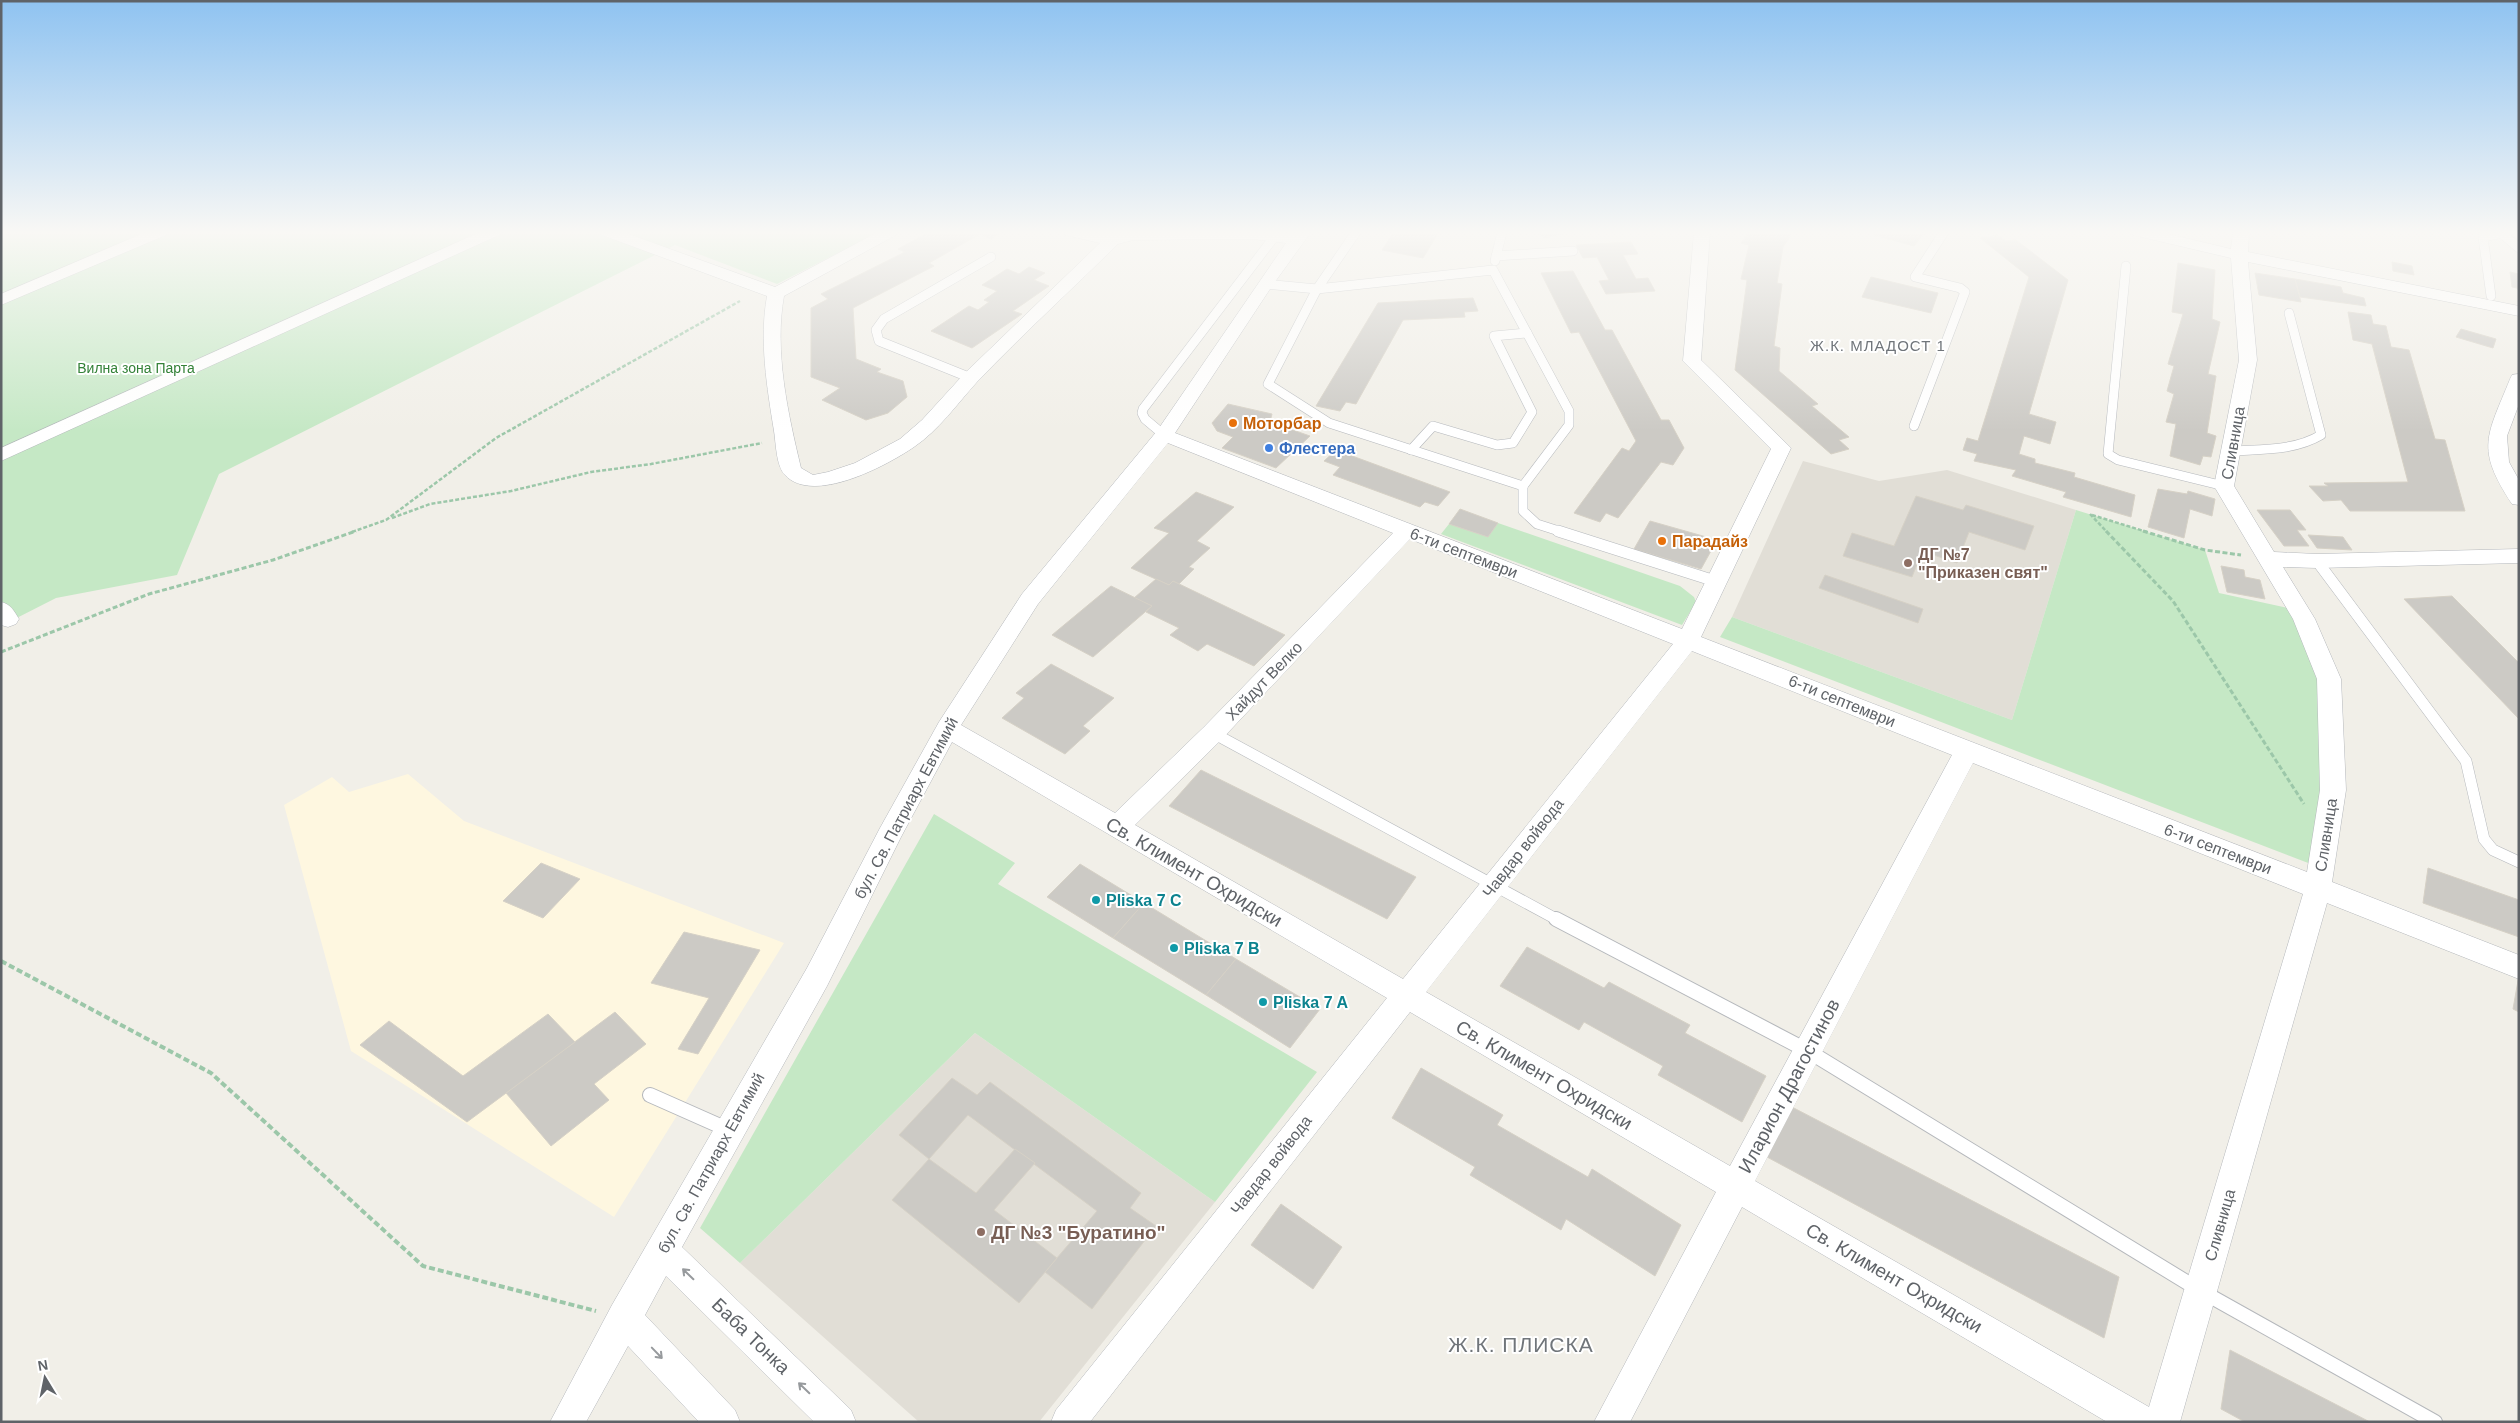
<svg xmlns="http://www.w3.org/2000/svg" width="2520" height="1423" font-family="Helvetica,sans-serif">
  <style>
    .commercial { fill: #fef7e0 }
    .education { fill: #e1ded6 }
    .green { fill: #c5e8c5 }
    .building { fill: #cccac5; stroke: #d6d1c6 }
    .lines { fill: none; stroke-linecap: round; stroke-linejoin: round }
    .lane-far2-casing { stroke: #b5b8bc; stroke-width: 10 }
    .lane-far1-casing { stroke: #b5b8bc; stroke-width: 12 }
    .lane-casing { stroke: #b5b8bc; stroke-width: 16 }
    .street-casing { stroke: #b5b8bc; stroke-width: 1 }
    .path-far2 { stroke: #9cc7a9; stroke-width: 2.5; stroke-dasharray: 4 2; stroke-linecap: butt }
    .path-far1 { stroke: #9cc7a9; stroke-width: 3; stroke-dasharray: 5 2.5; stroke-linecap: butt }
    .path { stroke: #9cc7a9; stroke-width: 4; stroke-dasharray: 6 3; stroke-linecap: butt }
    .lane-far2 { stroke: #fff; stroke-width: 9 }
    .lane-far1 { stroke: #fff; stroke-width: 11 }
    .lane { stroke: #fff; stroke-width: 14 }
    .street { fill: #fff; fill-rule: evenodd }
    .oneway { stroke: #979a9d }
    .food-dot { fill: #e8710a; stroke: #fff; stroke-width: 2 }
    .shop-dot { fill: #3f7fe0; stroke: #fff; stroke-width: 2 }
    .education-dot { fill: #8d6e63; stroke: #fff; stroke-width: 2 }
    .culture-dot { fill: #0f9aa8; stroke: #fff; stroke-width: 2 }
    .labels { text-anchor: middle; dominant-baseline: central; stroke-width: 4; stroke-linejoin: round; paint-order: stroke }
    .far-park-label { font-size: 14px; fill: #348238; stroke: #fff }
    .far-neighbourhood-label { font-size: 15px; letter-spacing: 1px; fill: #70757a; stroke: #fff }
    .food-label { font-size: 16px; font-weight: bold; fill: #c56008; stroke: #fff; text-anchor: start }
    .street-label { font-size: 16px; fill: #5f6368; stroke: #fff }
    .shop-label { font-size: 16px; font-weight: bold; fill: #366cbe; stroke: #fff; text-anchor: start }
    .education-label { font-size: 16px; font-weight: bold; fill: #785e54; stroke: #fff; text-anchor: start }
    .culture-label { font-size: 16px; font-weight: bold; fill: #0d838f; stroke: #fff; text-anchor: start }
    .near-street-label { font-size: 19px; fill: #5f6368; stroke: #fff }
    .near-education-label { font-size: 19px; font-weight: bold; fill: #785e54; stroke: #fff; text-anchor: start }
    .near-neighbourhood-label { font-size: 21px; letter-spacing: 1px; fill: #70757a; stroke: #fff }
  </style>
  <rect width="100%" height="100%" fill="#f1efe8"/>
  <path class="commercial" d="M408,774L464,821L784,943L614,1217L351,1051L284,805L332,777L349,792Z"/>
  <g class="education">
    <path d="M1803,461L1879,481L1947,470L2076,510L2012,720L1732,617Z"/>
    <path d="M975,1033L1215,1202L1039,1422H919L740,1263Z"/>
  </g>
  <g class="green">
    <path d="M1,232H879L777,284L675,245L219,474L177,575L56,598L1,626Z"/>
    <path d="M2076,510L2205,550L2219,593L2293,609L2327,675L2316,866L1720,637L1732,617L2012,720Z"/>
    <path d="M1498,523L1680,586L1694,597L1696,602L1682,625L1441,534L1449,524L1488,537Z"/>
    <path d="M934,814L1015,863L998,884L1317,1072L1215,1202L975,1033L740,1263L700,1228Z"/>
  </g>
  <g class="building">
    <path d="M929,232H1002L991,239L980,234L929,263L934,266L853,308L856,359L881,369L877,372L903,381L907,397L888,413L866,420L822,400L840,388L811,377V308L828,299L821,294L905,252L898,249Z"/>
    <path d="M1394,232H1439L1423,258L1382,250Z"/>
    <path d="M1536,232H1570L1544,238Z"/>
    <path d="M1749,232H1793L1783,247L1777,283L1782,284L1774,346L1780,348L1779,371L1818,404L1812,406L1849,437L1839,440L1849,449L1831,454L1735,370L1747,280L1741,279L1749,245L1741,243Z"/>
    <path d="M1876,232H1925L1914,246L1874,235Z"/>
    <path d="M1998,235L2006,241L2016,240L2068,280L2029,414L2056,422L2050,444L2024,436L2019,454L2035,459V463L2075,473L2074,477L2135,495L2131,517L2063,497L2066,492L2012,476L2016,470L1974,461L1977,454L1963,450L1967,438L1978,441L2029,277L1980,238Z"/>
    <path d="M1631,242L1638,254L1623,255L1636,279L1648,278L1655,291L1606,294L1599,281L1609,280L1597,257L1583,258L1576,245Z"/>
    <path d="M2392,262L2412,266L2414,275L2393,271Z"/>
    <path d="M2178,263L2215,270L2212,319L2220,322L2208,374L2216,376L2207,433L2216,436L2211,457L2203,456L2200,465L2170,456L2176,424L2166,422L2174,394L2167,391L2174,366L2168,364L2183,314L2172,312Z"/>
    <path d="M1029,267L1045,273L1034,280L1049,286L1013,311L1022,314L972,348L931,331L969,306L978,310L989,302L984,300L997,291L982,285L1007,269L1019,274Z"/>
    <path d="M1573,271L1605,330H1612L1661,420H1669L1684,448L1673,465L1661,462L1618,518L1606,513L1600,522L1574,513L1622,448L1629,451L1636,441L1579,332L1571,333L1541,273Z"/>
    <path d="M2510,272L2519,274V291L2517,288L2512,287Z"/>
    <path d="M2255,273L2295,279L2301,302L2259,295Z"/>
    <path d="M1871,277L1938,293L1931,313L1862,297Z"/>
    <path d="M2295,279L2341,287L2343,293L2364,298L2366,306L2300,297Z"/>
    <path d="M1473,298L1478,311L1464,312L1465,317L1403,320L1356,404L1346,402L1340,411L1316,406L1378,303Z"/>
    <path d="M2348,312L2371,315L2373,324L2386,326L2391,347L2409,350L2435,439L2445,440L2465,511H2350L2341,500L2323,501L2309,486H2328L2324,483L2408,482L2372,344L2353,340Z"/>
    <path d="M2461,329L2496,339L2493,348L2456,337Z"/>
    <path d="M1228,404L1272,414L1270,422L1310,436L1276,468L1222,448L1233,437L1217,431L1212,423Z"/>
    <path d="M1336,450L1450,492L1438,506L1425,502L1420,507L1333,475L1340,467L1324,461Z"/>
    <path d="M2158,489L2187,494L2188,491L2215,499L2212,516L2190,509L2184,538L2148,527Z"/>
    <path d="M1196,492L1234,507L1197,541L1210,548L1189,567L1194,569L1178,585L1173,581L1169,585L1131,568L1169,533L1154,528Z"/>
    <path d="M1916,496L1963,510L1966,505L2034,526L2025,550L1969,532L1957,563L1922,551L1912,577L1843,556L1852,533L1894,546Z"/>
    <path d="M1460,509L1498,523L1488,537L1449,524Z"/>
    <path d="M2257,510H2290L2306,530H2297L2309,546H2284Z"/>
    <path d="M1650,521L1717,540L1701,569L1634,549Z"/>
    <path d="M2308,535L2343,537L2352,550L2317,548Z"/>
    <path d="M2221,566L2244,570L2245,577L2260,580L2265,599L2227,592Z"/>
    <path d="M1825,575L1923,609L1918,623L1819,588Z"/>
    <path d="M1156,579L1169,585L1173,581L1285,635L1254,666L1207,644L1198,651L1170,635L1179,628L1146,612L1152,606L1134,598Z"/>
    <path d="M1111,586L1152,606L1093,657L1052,635Z"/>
    <path d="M2452,596L2519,663V719L2404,599Z"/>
    <path d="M1051,664L1114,698L1083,726L1090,731L1065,754L1002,718L1024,698L1016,693Z"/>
    <path d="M1201,770L1416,877L1387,919L1169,806Z"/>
    <path d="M541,863L580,879L543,918L503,901Z"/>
    <path d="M1080,864L1144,903L1113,938L1047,897Z"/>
    <path d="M2428,868L2519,900V937L2423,903Z"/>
    <path d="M1144,903L1236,959L1206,995L1113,938Z"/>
    <path d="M684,932L760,950L698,1054L678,1049L709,998L651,983Z"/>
    <path d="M1527,947L1604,988L1609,982L1690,1025L1685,1033L1766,1076L1742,1122L1658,1075L1663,1066L1584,1022L1579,1030L1500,986Z"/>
    <path d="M1236,959L1320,1009L1290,1048L1206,995Z"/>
    <path d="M2519,975V1012L2513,1009Z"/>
    <path d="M615,1012L646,1044L594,1084L609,1100L551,1146L506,1093Z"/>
    <path d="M548,1014L575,1042L467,1122L360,1045L389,1021L463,1076Z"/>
    <path d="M1421,1068L1503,1115L1497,1125L1588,1177L1592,1169L1681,1225L1655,1276L1566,1219L1561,1230L1470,1175L1475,1167L1392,1118Z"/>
    <path d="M952,1078L977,1095L990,1082L1141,1193L1130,1208L1156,1226L1092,1309L1045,1272L1097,1211L968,1115L929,1159L899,1135Z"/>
    <path d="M1790,1106L2119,1277L2104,1338L1767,1157Z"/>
    <path d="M1015,1149L1035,1163L994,1210L1057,1258L1019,1303L892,1200L929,1159L976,1193Z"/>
    <path d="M1281,1204L1342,1247L1313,1289L1251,1245Z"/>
    <path d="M2230,1350L2370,1422H2245L2221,1409Z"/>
  </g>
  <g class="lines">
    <g class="lane-far2-casing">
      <g id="lane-far2">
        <path d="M1356,232L1317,289L1268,384L1329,423L1523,486V511L1537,524L1562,532"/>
        <path d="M2501,233L2519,248"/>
        <path d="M1496,256L1573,251"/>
        <path d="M1495,261L1502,232"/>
        <path d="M2126,266L2108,454L2118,460L2224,486"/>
        <path d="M1265,284L1317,289L1493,270L1569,411V425L1523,486"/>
        <path d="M2491,296L2483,237L2507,232"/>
        <path d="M971,378L879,341L876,330L884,319L991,257"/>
        <path d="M1914,426L1965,292L1960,288L1915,277L1944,232"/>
        <path d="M1164,435L1145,419L1142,413L1143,409L1278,232"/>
        <path d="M1411,450L1433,426L1497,445L1513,443L1532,412L1494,336L1527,333"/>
        <path d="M2232,451C2262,449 2294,451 2321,435L2289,313"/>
      </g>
    </g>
    <g class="lane-far1-casing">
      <g id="lane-far1">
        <path d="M1558,531L1715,581"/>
        <path d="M2317,561L2466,761L2484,839L2493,850L2519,862"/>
        <path d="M1213,733L1558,920"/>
      </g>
    </g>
    <g class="lane-casing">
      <g id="lane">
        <path d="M1556,919L1808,1051L2201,1291L2435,1422"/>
        <path d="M650,1095L729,1130"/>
      </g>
    </g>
    <g class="street-casing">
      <g id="street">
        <path d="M146,232H168L166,235L1,305V294Z"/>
        <path d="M480,232H501L499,235L1,461V448Z"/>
        <path d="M600,232H623L775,287L878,232H898L896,235L784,296C774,351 788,414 801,468L813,475L828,472L855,463L900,439L922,420L964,374L1100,243L1065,235L1063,232C1084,232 1106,237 1125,232H1273L1293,234L1295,232H1311L1272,286L1175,433L1682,629L1771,449L1683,361L1694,232H1710L1701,360L1791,448L1701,637L2307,872L2320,790L2317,679L2293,619L2214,486L2239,360L2231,258L2133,235L2131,232H2160L2231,249L2233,232H2249L2248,252L2519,306V316L2248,262L2257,360L2234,486L2274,552L2317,554L2519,549V563L2317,568L2283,567L2315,619L2341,679L2346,790L2332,882L2519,955V979L2327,903L2180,1422H2107L1742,1207L1630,1422H1594L1716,1192L1410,1012L1090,1422H1051L1056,1410L1387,998L952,742L901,837L827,986L682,1247L851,1410L856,1422H814L666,1276L645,1315L735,1410L740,1422H699L628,1346L586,1422H550L612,1305L807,968L880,828L939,722L1022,594L1157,431L1286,243L1252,239L1133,240L1118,244C1071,290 1022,335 977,382C957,404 939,430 914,447C886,466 813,505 785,475C776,466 776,443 774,431C767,388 759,340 767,296L602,235ZM1168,443L1393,533L1204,727L1115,813L961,725L1038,604ZM1410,539L1673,644L1403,979L1135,825L1222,739ZM1692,651L1952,755L1730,1166L1426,992ZM1973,763L2303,894L2149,1407L1755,1181Z"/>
        <path d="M2519,374V404L2507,436L2509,462L2519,480V505L2512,504C2475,448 2487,436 2510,379L2512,375Z"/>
        <path d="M1,602C11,604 14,611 19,619L16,624L8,627L1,625Z"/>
      </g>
    </g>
    <g class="path-far2">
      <path d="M2090,514L2107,532"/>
      <path d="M2092,515L2147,532"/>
      <path d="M392,518L430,504L511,491L591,472L651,464L762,443"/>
      <path d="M352,532L386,520L496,438L740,301"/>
    </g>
    <g class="path-far1">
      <path d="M2106,531L2173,601L2304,804"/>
      <path d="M2143,531L2205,550L2241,555"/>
      <path d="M1,652L149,594L273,560L356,531"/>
    </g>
    <path class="path" d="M1,961L211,1073L423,1266L596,1311"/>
    <use href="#lane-far2" class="lane-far2"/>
    <use href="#lane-far1" class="lane-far1"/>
    <use href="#lane" class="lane"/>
    <use href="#street" class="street"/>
  </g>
  <defs><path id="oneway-shaft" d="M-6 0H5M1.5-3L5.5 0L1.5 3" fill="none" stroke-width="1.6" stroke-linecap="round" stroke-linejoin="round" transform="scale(1.25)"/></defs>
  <g class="oneway">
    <use href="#oneway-shaft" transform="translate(688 1274) rotate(-136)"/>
    <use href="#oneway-shaft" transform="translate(657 1353) rotate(46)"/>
    <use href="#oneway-shaft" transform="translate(804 1388) rotate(-136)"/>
  </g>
  <linearGradient id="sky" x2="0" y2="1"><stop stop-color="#8fc3f1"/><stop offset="0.54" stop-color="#f9f8f5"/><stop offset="1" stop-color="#f9f8f5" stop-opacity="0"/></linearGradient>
  <rect width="2520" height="431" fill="url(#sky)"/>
  <g class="food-dot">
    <circle cx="1233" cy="423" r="5"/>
    <circle cx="1662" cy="541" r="5"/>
  </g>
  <circle class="shop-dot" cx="1269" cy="448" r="5"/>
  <g class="education-dot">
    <circle cx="1908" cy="563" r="5"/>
    <circle cx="981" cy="1232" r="5"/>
  </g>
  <g class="culture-dot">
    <circle cx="1096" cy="900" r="5"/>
    <circle cx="1174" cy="948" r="5"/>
    <circle cx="1263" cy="1002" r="5"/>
  </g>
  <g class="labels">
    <g class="far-park-label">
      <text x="136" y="368">Вилна зона Парта</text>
    </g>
    <g class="far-neighbourhood-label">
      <text x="1878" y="345">Ж.К. МЛАДОСТ 1</text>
    </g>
    <g class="food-label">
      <text x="1243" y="423">Моторбар</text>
      <text x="1672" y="541">Парадайз</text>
    </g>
    <g class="street-label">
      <text transform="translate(2233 443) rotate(-80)">Сливница</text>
      <text transform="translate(1464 553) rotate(21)">6-ти септември</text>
      <text transform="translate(1264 681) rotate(-46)">Хайдут Велко</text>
      <text transform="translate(1842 701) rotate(22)">6-ти септември</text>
      <text transform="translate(906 808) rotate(-62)">бул. Св. Патриарх Евтимий</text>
      <text transform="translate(2326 835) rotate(-81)">Сливница</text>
      <text transform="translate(1523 848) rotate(-52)">Чавдар войвода</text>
      <text transform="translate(2218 849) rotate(21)">6-ти септември</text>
      <text transform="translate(711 1163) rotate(-61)">бул. Св. Патриарх Евтимий</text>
      <text transform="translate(1271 1165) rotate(-52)">Чавдар войвода</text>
      <text transform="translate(2220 1225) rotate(-74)">Сливница</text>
    </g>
    <g class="shop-label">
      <text x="1279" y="448">Флестера</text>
    </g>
    <g class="education-label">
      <text x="1918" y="554">ДГ №7<tspan x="1918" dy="18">"Приказен свят"</tspan></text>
    </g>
    <g class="culture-label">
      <text x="1106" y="900">Pliska 7 C</text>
      <text x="1184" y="948">Pliska 7 B</text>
      <text x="1273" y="1002">Pliska 7 A</text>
    </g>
    <g class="near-street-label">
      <text transform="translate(1194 872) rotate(30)">Св. Климент Охридски</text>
      <text transform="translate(1544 1075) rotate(30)">Св. Климент Охридски</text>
      <text transform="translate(1789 1086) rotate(-62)">Иларион Драгостинов</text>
      <text transform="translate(1894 1278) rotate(30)">Св. Климент Охридски</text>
      <text transform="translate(751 1336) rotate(44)">Баба Тонка</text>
    </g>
    <g class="near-education-label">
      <text x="991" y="1232">ДГ №3 "Буратино"</text>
    </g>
    <g class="near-neighbourhood-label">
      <text x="1521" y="1344">Ж.К. ПЛИСКА</text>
    </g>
  </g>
  <rect width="2520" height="1423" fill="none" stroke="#5f6368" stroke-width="5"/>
  <g transform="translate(45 1378) rotate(350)" stroke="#ffffff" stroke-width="4" paint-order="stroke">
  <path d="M0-4L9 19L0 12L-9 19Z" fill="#5f6368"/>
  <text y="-8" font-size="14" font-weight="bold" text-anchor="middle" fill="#5f6368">N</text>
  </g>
</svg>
